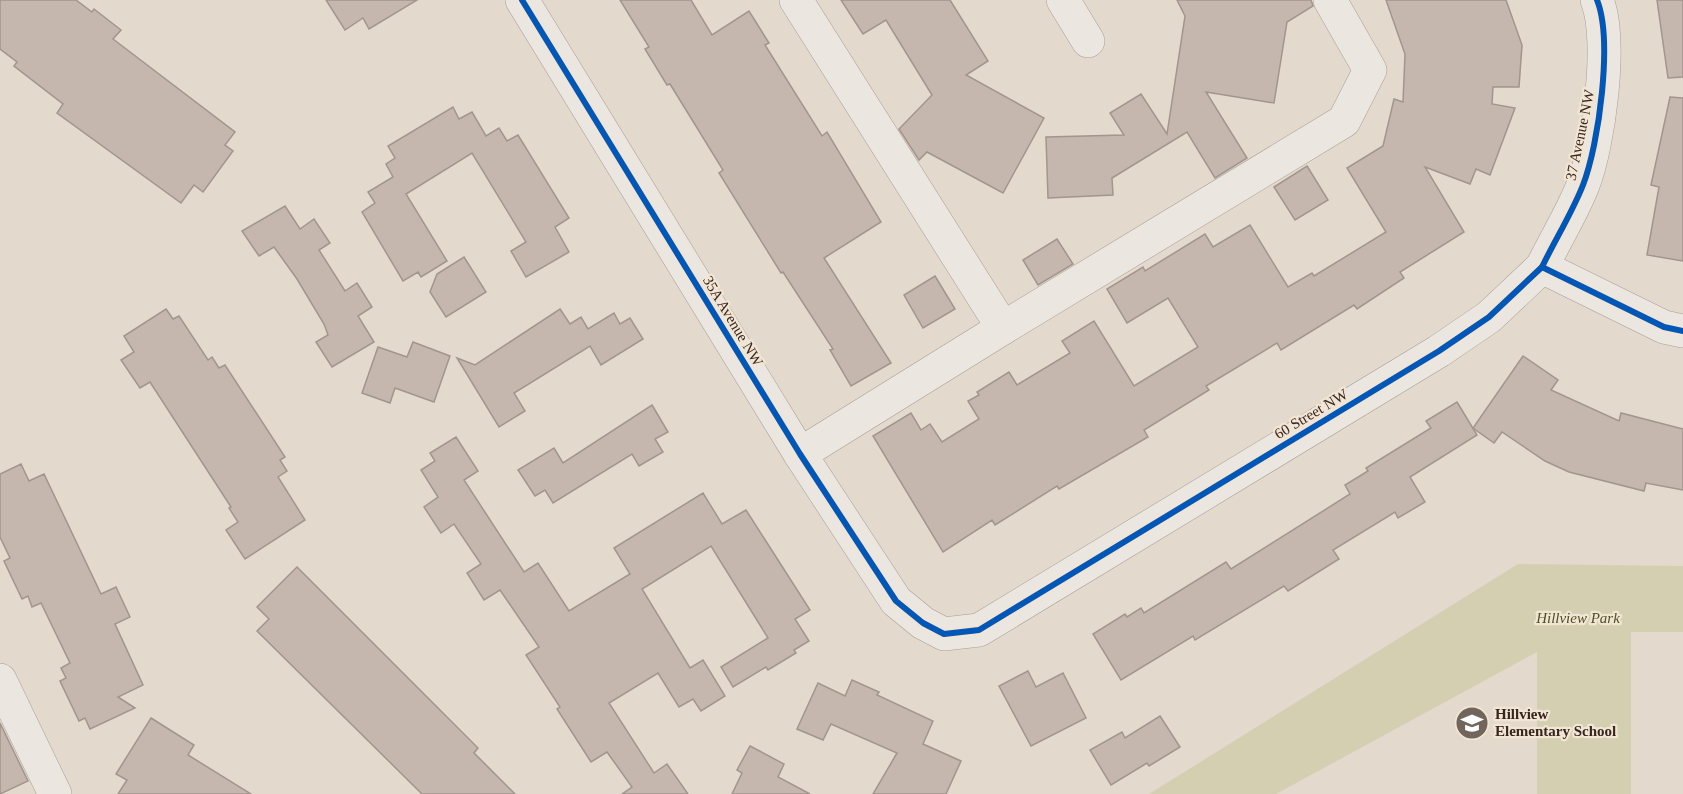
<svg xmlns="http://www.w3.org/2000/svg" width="1683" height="794" font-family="'Times New Roman',serif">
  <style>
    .green { fill: #d4cfb1 }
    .building { fill: #c6b7ae; stroke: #a2958d; stroke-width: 1.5 }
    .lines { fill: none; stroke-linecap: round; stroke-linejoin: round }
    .minor-casing { stroke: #a89f97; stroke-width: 34 }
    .minor { stroke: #ebe6df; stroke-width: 33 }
    .cycleway-casing { stroke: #f3e5d4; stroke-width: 10 }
    .cycleway { stroke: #0057b8; stroke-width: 6 }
    .labels { text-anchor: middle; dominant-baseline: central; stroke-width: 4.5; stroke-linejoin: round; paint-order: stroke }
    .street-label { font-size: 15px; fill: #35271f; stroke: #f3e5d4 }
    .park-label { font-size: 15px; font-style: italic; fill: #4c5027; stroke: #f3e5d4 }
    .poi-label { font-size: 15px; font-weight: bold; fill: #35271f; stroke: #f3e5d4; text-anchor: start }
  </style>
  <rect width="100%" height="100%" fill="#e3d9cd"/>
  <path class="green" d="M1518,564L1683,566V632H1631V794H1537V652L1276,794H1149Z"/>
  <g class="building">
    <path d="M0,0H76L92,12L94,9L121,30L113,39L235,132L225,145L233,151L203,192L194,185L181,203L57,113L63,104L14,66L17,62L0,49Z"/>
    <path d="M326,0H417L369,29L363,18L345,30Z"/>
    <path d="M620,0H691L712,35L749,11L769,43L765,45L822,136L827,132L881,222L824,258L891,363L851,386L830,350L833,349L783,272L781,273L719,173L723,170L670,84L667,85L645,49L649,47Z"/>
    <path d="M841,0H950L988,61L966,75L1044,118L1003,193L927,152L919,160L899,129L932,95L886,20L863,34Z"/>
    <path d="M1177,0H1311L1313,6L1287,22L1274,103L1206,92L1247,158L1215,178L1187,132L1112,178L1113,195L1048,198L1046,137L1124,135L1110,113L1141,94L1167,134L1185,16Z"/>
    <path d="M1386,0H1506L1522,45L1519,87H1493L1492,104L1515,108L1490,175L1476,169L1470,184L1425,167L1464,232L1400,272L1404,278L1357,309L1354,305L1281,350L1277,343L1206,386L1209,390L1144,430L1148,437L1059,489L1057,486L995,525L992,520L943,552L873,436L911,413L921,430L930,424L942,442L979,419L968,401L979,395L977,392L1009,372L1017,385L1070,353L1062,341L1094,321L1134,386L1198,347L1168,298L1127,323L1107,289L1143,267L1145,271L1205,234L1213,247L1250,225L1288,287L1312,273L1314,276L1386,232L1347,168L1383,146L1394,99L1403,102L1405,54Z"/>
    <path d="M1657,0H1683V77L1668,78Z"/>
    <path d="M1670,97L1683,98V261L1647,255L1659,187L1651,185Z"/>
    <path d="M453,107L459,119L472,112L486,136L499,128L507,141L518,135L569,218L555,227L569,252L526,277L511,251L526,242L472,153L406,194L447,261L421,277L418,272L403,281L362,212L375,203L368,192L393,177L386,164L395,158L388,146Z"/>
    <path d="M1307,166L1328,200L1295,220L1274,187Z"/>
    <path d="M285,206L300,229L314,219L330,243L319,250L345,291L357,283L372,307L358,316L374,342L332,367L316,342L328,335L324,324L297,279L274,247L259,256L242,231Z"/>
    <path d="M1057,239L1073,264L1038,285L1023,260Z"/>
    <path d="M464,257L486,292L446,317L430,292L437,274Z"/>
    <path d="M935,276L955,309L923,328L904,295Z"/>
    <path d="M166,309L173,319L179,316L208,360L212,357L219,368L225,365L285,457L280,460L287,471L278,477L305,520L245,559L226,530L238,522L229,508L231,507L150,382L140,388L121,360L134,352L124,336Z"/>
    <path d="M560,309L570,324L581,317L588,329L614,313L620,324L630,318L643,339L601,365L590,346L514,393L525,411L499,427L457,358L475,365Z"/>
    <path d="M413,342L450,356L434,402L395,388L390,403L362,393L378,347L407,357Z"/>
    <path d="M1523,356L1558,380L1551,390L1619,421L1621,413L1683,429V490L1646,483L1644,491L1569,472L1545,461L1502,432L1494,443L1473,428Z"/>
    <path d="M1457,402L1477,435L1410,477L1425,502L1398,518L1395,512L1333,550L1339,559L1288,591L1284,586L1195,640L1193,636L1121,680L1093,634L1125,614L1127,617L1141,608L1144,613L1226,562L1231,569L1350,494L1345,485L1368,471L1366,468L1431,428L1426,421Z"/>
    <path d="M652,405L668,432L655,439L663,452L639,466L632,454L553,503L545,490L535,496L518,470L554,448L563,463Z"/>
    <path d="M456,437L478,471L464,480L524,572L538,563L569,611L630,574L614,548L703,493L722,524L746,510L810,610L795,619L809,641L794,650L796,653L768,670L766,667L733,687L721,667L768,638L711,546L642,589L690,668L703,660L725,696L701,711L693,699L679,707L658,673L609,703L654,773L667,764L688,794H622L632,787L607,752L591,762L557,709L560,707L526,655L539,647L500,590L484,600L467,573L481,564L454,524L441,533L424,507L438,497L421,470L435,461L430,453Z"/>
    <path d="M21,464L29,481L44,474L101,594L116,587L130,617L115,624L143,685L118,697L135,708L90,729L85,718L79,721L60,681L66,678L61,668L70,663L41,603L32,607L28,596L22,599L4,561L10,558L0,537V474Z"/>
    <path d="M297,567L478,748L474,753L515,794H422L257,631L269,619L257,607Z"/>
    <path d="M1028,671L1036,687L1063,673L1086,718L1031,746L999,686Z"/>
    <path d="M852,680L879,692L877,695L933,721L923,744L961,761L946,794H873L897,753L831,724L823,740L797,729L818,683L845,696Z"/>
    <path d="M1160,716L1180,747L1149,766L1147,763L1111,785L1090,750L1122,732L1125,738Z"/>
    <path d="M151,718L194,745L188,755L251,794H118L127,780L116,774Z"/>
    <path d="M0,723L28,781L0,794Z"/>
    <path d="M750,746L784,764L778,777L810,794H732L742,773L737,770Z"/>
  </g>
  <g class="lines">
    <g class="minor-casing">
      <g id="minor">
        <path d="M522,0L800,454L896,601L923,623L944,634L979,630L1439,351L1489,317L1542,267L1664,327L1683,331"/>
        <path d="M796,0L1003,328L1344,121L1370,70L1330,0"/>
        <path d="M1063,0L1088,41"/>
        <path d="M1542,267C1555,240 1572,213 1583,185C1599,144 1613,40 1597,0"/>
        <path d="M800,454L1003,328"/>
        <path d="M0,680L55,794"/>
      </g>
    </g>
    <use href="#minor" class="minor"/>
    <g class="cycleway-casing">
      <g id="cycleway">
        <path d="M522,0L800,454L896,601L923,623L944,634L979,630L1439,351L1489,317L1542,267L1664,327L1683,331"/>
        <path d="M1542,267C1555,240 1572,213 1583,185C1599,144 1613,40 1597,0"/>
      </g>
    </g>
    <use href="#cycleway" class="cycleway"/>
  </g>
  <defs>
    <g id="school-disc" transform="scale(1.725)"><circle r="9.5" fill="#72655c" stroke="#f3e5d4"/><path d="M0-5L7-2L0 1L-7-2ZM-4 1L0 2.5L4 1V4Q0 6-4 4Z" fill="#fff"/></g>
  </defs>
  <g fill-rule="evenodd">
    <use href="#school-disc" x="1472" y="723"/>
  </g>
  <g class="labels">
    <g class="street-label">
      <text transform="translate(1580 135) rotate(-78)">37 Avenue NW</text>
      <text transform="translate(733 321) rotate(59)">35A Avenue NW</text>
      <text transform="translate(1311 414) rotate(-31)">60 Street NW</text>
    </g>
    <g class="park-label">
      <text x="1578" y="618">Hillview Park</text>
    </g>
    <g class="poi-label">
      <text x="1495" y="714">Hillview<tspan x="1495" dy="17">Elementary School</tspan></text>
    </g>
  </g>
</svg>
